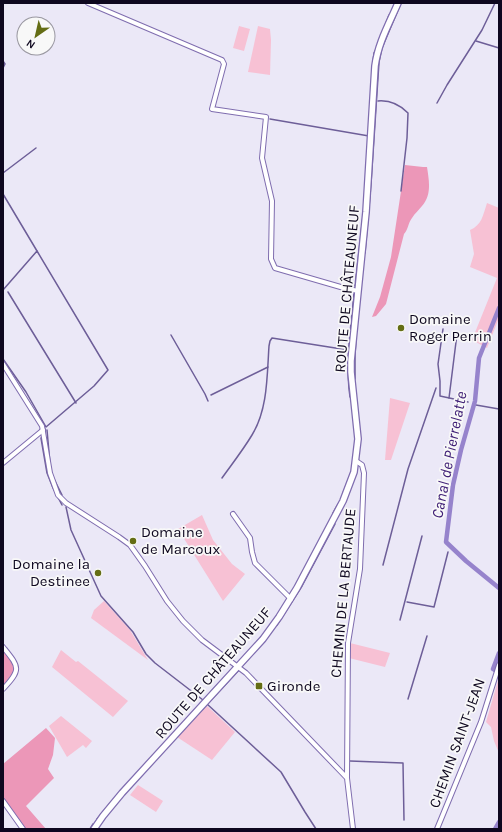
<svg xmlns="http://www.w3.org/2000/svg" width="502" height="832" font-family="Karla,sans-serif">
  <style>
    .green { fill: #f7c1d4 }
    .forest { fill: #ec97b8 }
    .lines { fill: none; stroke-linecap: round; stroke-linejoin: round }
    .stream { stroke: #6d5e98; stroke-width: 1.5 }
    .canal { stroke: #9683cc; stroke-width: 4.5 }
    .minor-casing { stroke: #7f6daf; stroke-width: 6 }
    .secondary-casing { stroke: #7f6daf; stroke-width: 8 }
    .minor { stroke: #fff; stroke-width: 4 }
    .secondary { stroke: #fff; stroke-width: 5.5 }
    .poi-dot { fill: #646d14; stroke: #f8f8f8; stroke-width: 1.5 }
    .labels { text-anchor: middle; dominant-baseline: central; stroke-width: 3.5; stroke-linejoin: round; paint-order: stroke }
    .street-label { font-size: 15px; fill: #0e071f; stroke: #f8f8f8 }
    .poi-label { font-size: 15px; fill: #0e071f; stroke: #f8f8f8; text-anchor: start }
    .water-label { font-size: 16px; font-style: italic; fill: #412177; stroke: #f8f8f8 }
  </style>
  <rect width="100%" height="100%" fill="#ebe8f7"/>
  <g class="green">
    <path d="M239,26L250,29L244,51L233,48Z"/>
    <path d="M258,26L270,29L271,40L270,75L248,72Z"/>
    <path d="M487,203L499,208V318L487,348L472,340L497,278L470,267L474,254L470,230C482,225 483,215 487,203Z"/>
    <path d="M390,398L410,403L391,460H385Z"/>
    <path d="M202,515L213,540L232,564L245,574L223,601L178,529Z"/>
    <path d="M104,601L130,630L148,660L91,618L94,610Z"/>
    <path d="M350,643L390,653L385,667L349,658Z"/>
    <path d="M61,650L76,662L78,661L128,701L113,717L52,667Z"/>
    <path d="M499,677V753L494,741L491,727L486,722Z"/>
    <path d="M207,706L235,732L212,760L177,737Z"/>
    <path d="M61,716L92,741L86,748L83,745L67,757L49,726Z"/>
    <path d="M138,785L163,801L156,812L130,795Z"/>
  </g>
  <g class="forest">
    <path d="M405,165L423,167H427C429,180 432,195 422,206C419,210 415,213 412,218C408,223 408,230 404,234L386,304L376,316L372,317L380,297L391,257Z"/>
    <path d="M3,651L14,663V671L3,686Z"/>
    <path d="M46,728L55,738L53,755L48,769L54,778L26,806L46,829H26L3,797V764Z"/>
  </g>
  <g class="lines">
    <g class="stream">
      <path d="M386,23L389,15"/>
      <path d="M476,41L499,48"/>
      <path d="M3,61L5,64L3,68"/>
      <path d="M373,62L374,53L377,47"/>
      <path d="M378,101C390,100 399,104 408,113L407,138L401,191"/>
      <path d="M437,103L447,85L482,30L495,3"/>
      <path d="M270,119L369,136"/>
      <path d="M3,173L36,148"/>
      <path d="M3,194L37,251"/>
      <path d="M365,253L371,184L379,62L382,48L401,3"/>
      <path d="M355,286L364,207"/>
      <path d="M3,290L37,251L108,370L94,386L46,427L26,392L3,359"/>
      <path d="M8,292L76,403"/>
      <path d="M443,329L438,364L440,381V396L468,402"/>
      <path d="M171,335L205,394L208,401"/>
      <path d="M355,379V355L356,340"/>
      <path d="M211,395L268,367"/>
      <path d="M350,397C345,362 351,328 354,293"/>
      <path d="M449,398L457,334"/>
      <path d="M476,405L499,409"/>
      <path d="M47,430L50,464"/>
      <path d="M41,438L47,473L53,488L62,505"/>
      <path d="M355,444V434"/>
      <path d="M222,478C232,464 243,450 252,435C268,409 267,375 269,346L270,341L272,338L348,350"/>
      <path d="M54,479L62,495"/>
      <path d="M343,493L352,470"/>
      <path d="M66,507L71,530L101,596L133,632L146,654L155,663L203,700"/>
      <path d="M333,513L338,504"/>
      <path d="M383,565L408,469L436,388"/>
      <path d="M407,602L434,607L448,552"/>
      <path d="M400,620L422,536"/>
      <path d="M277,625L302,586L335,524"/>
      <path d="M255,644L263,635"/>
      <path d="M243,665L258,648"/>
      <path d="M408,699L427,636"/>
      <path d="M207,704L281,772L305,812L316,829"/>
      <path d="M200,712L239,670"/>
      <path d="M168,739L219,683"/>
      <path d="M350,761L403,763L404,820"/>
      <path d="M97,819L112,801"/>
      <path d="M90,829L93,824"/>
    </g>
    <g class="canal">
      <path d="M499,308L479,358L475,401L461,450L453,485L446,542L466,561L499,588"/>
      <path d="M499,653L493,669L499,673"/>
      <path d="M495,829L499,822"/>
    </g>
    <g class="minor-casing">
      <g id="minor">
        <path d="M88,3L222,60L224,64L212,109L266,117L262,158L272,201L271,259L275,268L344,288L358,291"/>
        <path d="M3,364L42,426L50,473L58,495L66,503L119,537L130,545L145,566L167,601L183,621L202,640L246,673L347,778L353,829"/>
        <path d="M3,463L43,430"/>
        <path d="M233,514L250,538L252,552L255,563L291,599"/>
        <path d="M3,647C19,667 22,669 3,689"/>
        <path d="M347,777L348,643L360,569L364,473L362,465L356,461"/>
        <path d="M3,801L23,829"/>
        <path d="M437,829L481,722L499,665"/>
      </g>
    </g>
    <g class="secondary-casing">
      <path id="secondary" d="M94,829L103,816L122,793L263,639L279,617L297,588L343,501L354,472L358,439L351,372V361L366,212L375,66C378,43 389,24 398,3"/>
    </g>
    <use href="#minor" class="minor"/>
    <use href="#secondary" class="secondary"/>
  </g>
  <g class="poi-dot">
    <circle cx="401" cy="328" r="4"/>
    <circle cx="133" cy="541" r="4"/>
    <circle cx="98" cy="573" r="4"/>
    <rect x="255" y="682" width="8" height="8" rx="2"/>
  </g>
  <g class="labels">
    <g class="street-label">
      <text transform="translate(347 289) rotate(-85)">ROUTE DE CHÂTEAUNEUF</text>
      <text transform="translate(343 593) rotate(-85)">CHEMIN DE LA BERTAUDE</text>
      <text transform="translate(213 673) rotate(-49)">ROUTE DE CHÂTEAUNEUF</text>
      <text transform="translate(457 743) rotate(-70)">CHEMIN SAINT-JEAN</text>
    </g>
    <g class="poi-label">
      <text x="409" y="319">Domaine<tspan x="409" dy="17">Roger Perrin</tspan></text>
      <text x="141" y="532">Domaine<tspan x="141" dy="17">de Marcoux</tspan></text>
      <text x="90" y="564" text-anchor="end">Domaine la<tspan x="90" dy="17">Destinee</tspan></text>
      <text x="267" y="686">Gironde</text>
    </g>
    <g class="water-label">
      <text transform="translate(449 455) rotate(-79)">Canal de Pierrelatte</text>
    </g>
  </g>
  <rect width="502" height="832" fill="none" stroke="#0e071f" stroke-width="8"/>
  <g transform="translate(36 36) rotate(214)"><circle r="19" fill="#f8f8f8" stroke="#9a98a1"/>
  <path d="M0-3L7 15L0 10L-7 15Z" fill="#646d14"/>
  <text y="-6" font-size="11" font-weight="bold" text-anchor="middle" fill="#0e071f">N</text>
  </g>
</svg>
